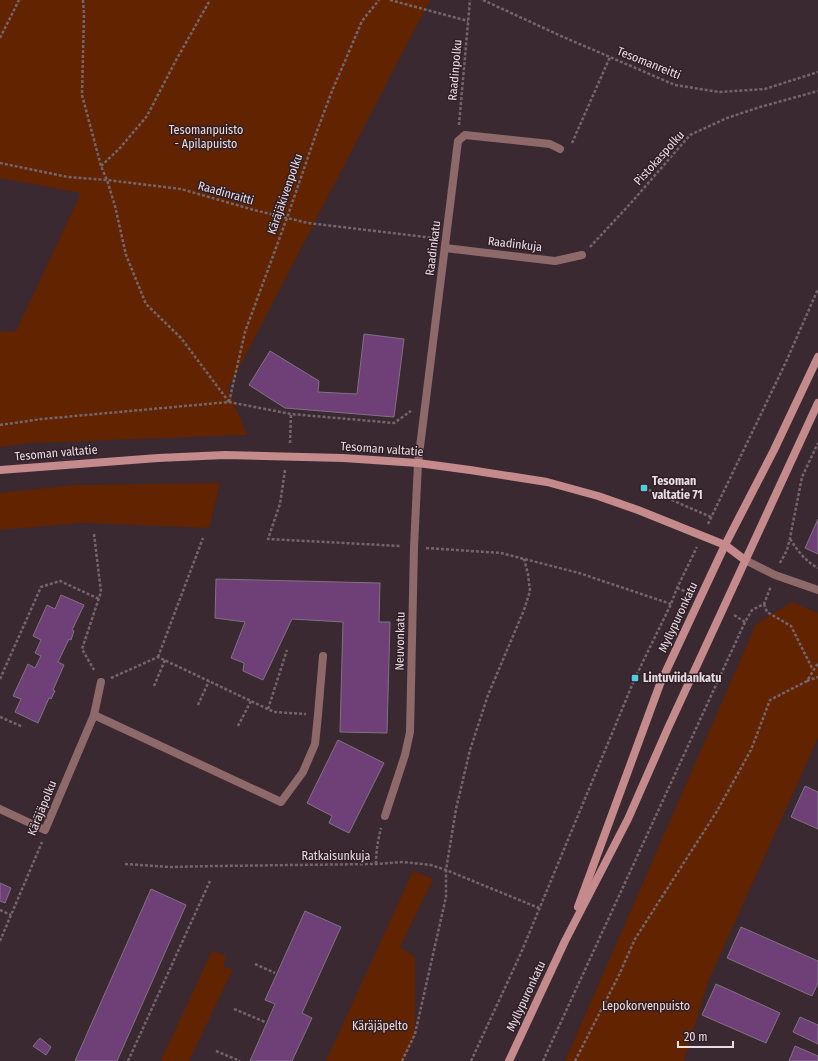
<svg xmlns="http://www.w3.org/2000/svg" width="818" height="1061" font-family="'Fira Sans Condensed',sans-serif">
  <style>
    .green { fill: #612300 }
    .building { fill: #6f4078; stroke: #807282 }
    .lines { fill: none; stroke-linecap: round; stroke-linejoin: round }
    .path { stroke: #74656c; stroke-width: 2.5; stroke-dasharray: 3 2; stroke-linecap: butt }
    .service { stroke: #8e696a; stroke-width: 8 }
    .minor { stroke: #8e696a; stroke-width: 8 }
    .tertiary { stroke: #8e696a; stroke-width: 8 }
    .secondary { stroke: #c48a8c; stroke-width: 8 }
    .poi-dot { fill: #54cadd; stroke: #301f27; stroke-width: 1.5 }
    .labels { text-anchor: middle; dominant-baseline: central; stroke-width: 3; stroke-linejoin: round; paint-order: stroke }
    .street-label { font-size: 12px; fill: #e8dde2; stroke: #301f27 }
    .park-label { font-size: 12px; fill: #f1dbd2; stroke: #301f27 }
    .poi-label { font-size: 12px; font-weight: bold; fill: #e8dde2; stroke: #301f27; text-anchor: start }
  </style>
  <rect width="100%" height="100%" fill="#3a2931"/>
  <g class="green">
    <path d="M0,0H430L228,389L247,435L31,443L0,447V332L16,331L81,193L0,178Z"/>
    <path d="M220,483L209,528L82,523L0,530V493L74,485Z"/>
    <path d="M792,602L818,613V738L708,982L684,1061H565L756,624Z"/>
    <path d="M413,871L433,879L400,947L415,957V1034L404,1061H326Z"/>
    <path d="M212,951L226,956L223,967L233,969L189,1061H162L161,1060Z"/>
  </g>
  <g class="building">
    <path d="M364,334L404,339L394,417L285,408L249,385L270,351L319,381L318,392L357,394Z"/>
    <path d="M818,519V554L805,548Z"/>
    <path d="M216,579L380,583L379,622H390L387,733L340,732L343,622L292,619L263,680L243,671L244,663L231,658L245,622L215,618Z"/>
    <path d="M61,595L84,605L72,630L74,631L71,640L69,639L58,662L64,665L53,690L55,691L51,699L49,698L38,723L15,712L21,699L13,696L28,664L35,668L41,656L35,653L41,640L33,636L47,605L55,609Z"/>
    <path d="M338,740L384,763L349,833L329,823L332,816L307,803Z"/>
    <path d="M805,786L818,792V829L791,817Z"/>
    <path d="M0,883L11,888L5,903L0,901Z"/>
    <path d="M151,889L186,905L117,1061H75Z"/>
    <path d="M305,911L341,927L302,1013L312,1018L292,1061H250L275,1004L265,1000Z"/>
    <path d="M741,927L818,961V983L812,996L727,958Z"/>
    <path d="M716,984L780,1013L766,1043L702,1015Z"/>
    <path d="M800,1017L818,1025V1044L793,1032Z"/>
    <path d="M40,1038L51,1047L46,1055L33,1046Z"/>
    <path d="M795,1046L818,1056V1061H789Z"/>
  </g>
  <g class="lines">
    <g class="path">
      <path d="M83,0L84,14L82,95L101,166L107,180L115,206L126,255L146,304L181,338L229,402"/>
      <path d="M390,0L468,21"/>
      <path d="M483,0L561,36L675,85L719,92L765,89L818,72"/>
      <path d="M0,38L19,0"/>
      <path d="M459,125L470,0"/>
      <path d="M572,143L610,57"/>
      <path d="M0,163L68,177L107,180L181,189L254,210L308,223L434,238"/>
      <path d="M101,166L120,148L147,116L175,62L210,0"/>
      <path d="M590,247L630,204L690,135L727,118L760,107L818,91"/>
      <path d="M229,402L245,332L287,218L317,131L332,91L351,47L362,21L379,0"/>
      <path d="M0,425L42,419L229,402L291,414L394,423L411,411"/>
      <path d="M290,443L291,414"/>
      <path d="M285,470L280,504L268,539L401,546"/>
      <path d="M644,488L711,517"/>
      <path d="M708,524L786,362L818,289"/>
      <path d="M94,534L101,592L82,649L94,670"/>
      <path d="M790,539C798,551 805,561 818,568"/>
      <path d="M426,548L501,553L579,573L671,604"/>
      <path d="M780,563L787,550L790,538L802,477L818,443"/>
      <path d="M677,588L689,593"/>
      <path d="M764,604L767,612L791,626L813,670"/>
      <path d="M734,615L745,622"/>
      <path d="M158,657L203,538"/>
      <path d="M111,678L158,657L274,712L306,714"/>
      <path d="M0,679L41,587L60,581L99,599"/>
      <path d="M807,681L818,677"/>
      <path d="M154,686L165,660"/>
      <path d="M198,705L209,681"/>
      <path d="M268,709L287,650"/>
      <path d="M0,717L23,727"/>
      <path d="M238,726L251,701"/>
      <path d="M125,864L170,867L215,866L376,864L403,862L431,865L446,870L539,908"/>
      <path d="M376,864C376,851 378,840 381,828"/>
      <path d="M0,910L11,915"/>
      <path d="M0,941L42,842"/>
      <path d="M255,964L275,973"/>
      <path d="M234,1009L265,1022"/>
      <path d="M216,1051L240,1061"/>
      <path d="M128,1061L210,881"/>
      <path d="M402,1061L415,1034L446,897V870L456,809L470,750L488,695L524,610L530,591L528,574L524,559"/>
      <path d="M471,1061L521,953L635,678L671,604L677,588L697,547"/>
      <path d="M543,1061L745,622L752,610L764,604L771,586"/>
      <path d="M575,1061L619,975L635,939L717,811L751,750L770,700L807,681L818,663"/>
    </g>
    <path class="service" d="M94,715L281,802L303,772L315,744L318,715L323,656"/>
    <g class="minor">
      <path d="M445,248L555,261L582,255"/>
      <path d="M0,809L45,830L94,715L101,682"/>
      <path d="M385,816L405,755L410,732L414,547L418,463L458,141L465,135L550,144L560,149"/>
    </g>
    <path class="tertiary" d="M745,560L775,575L818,590"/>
    <g class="secondary">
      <path d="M0,470L158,458L225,455L343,458L418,463L470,470L547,482L598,496L638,510L725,545L745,560"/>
      <path d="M578,907L660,684L725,545L774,450L818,357"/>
      <path d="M509,1061L565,941L628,819L668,728L818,403"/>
    </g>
  </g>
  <g class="poi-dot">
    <rect x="640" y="484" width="8" height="8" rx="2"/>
    <rect x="631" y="674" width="8" height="8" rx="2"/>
  </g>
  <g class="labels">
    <g class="street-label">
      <text transform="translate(649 63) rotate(22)">Tesomanreitti</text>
      <text transform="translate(455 70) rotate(-85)">Raadinpolku</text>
      <text transform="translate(659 158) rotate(-48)">Pistokaspolku</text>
      <text transform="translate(226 193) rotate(16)">Raadinraitti</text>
      <text transform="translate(285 194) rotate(-71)">Käräjäkivenpolku</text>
      <text transform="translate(515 244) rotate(7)">Raadinkuja</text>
      <text transform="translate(433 248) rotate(-83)">Raadinkatu</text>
      <text transform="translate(382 449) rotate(4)">Tesoman valtatie</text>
      <text transform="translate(56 453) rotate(-5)">Tesoman valtatie</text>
      <text transform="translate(678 617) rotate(-65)">Myllypuronkatu</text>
      <text transform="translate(400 641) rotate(-89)">Neuvonkatu</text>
      <text transform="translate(42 808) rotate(-68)">Käräjäpolku</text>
      <text x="336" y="856">Ratkaisunkuja</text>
      <text transform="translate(526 996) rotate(-65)">Myllypuronkatu</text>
    </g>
    <g class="park-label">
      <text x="206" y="130">Tesomanpuisto<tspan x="206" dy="14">- Apilapuisto</tspan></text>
      <text x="646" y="1006">Lepokorvenpuisto</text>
      <text x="380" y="1026">Käräjäpelto</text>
    </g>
    <g class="poi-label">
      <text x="652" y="481">Tesoman<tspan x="652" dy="14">valtatie 71</tspan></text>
      <text x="643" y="678">Lintuviidankatu</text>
    </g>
  </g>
  <path d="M678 1041v6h55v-6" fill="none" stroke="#e8dde2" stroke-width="2"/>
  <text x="684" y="1041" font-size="12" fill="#e8dde2" stroke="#301f27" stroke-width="3" paint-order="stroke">20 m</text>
</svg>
